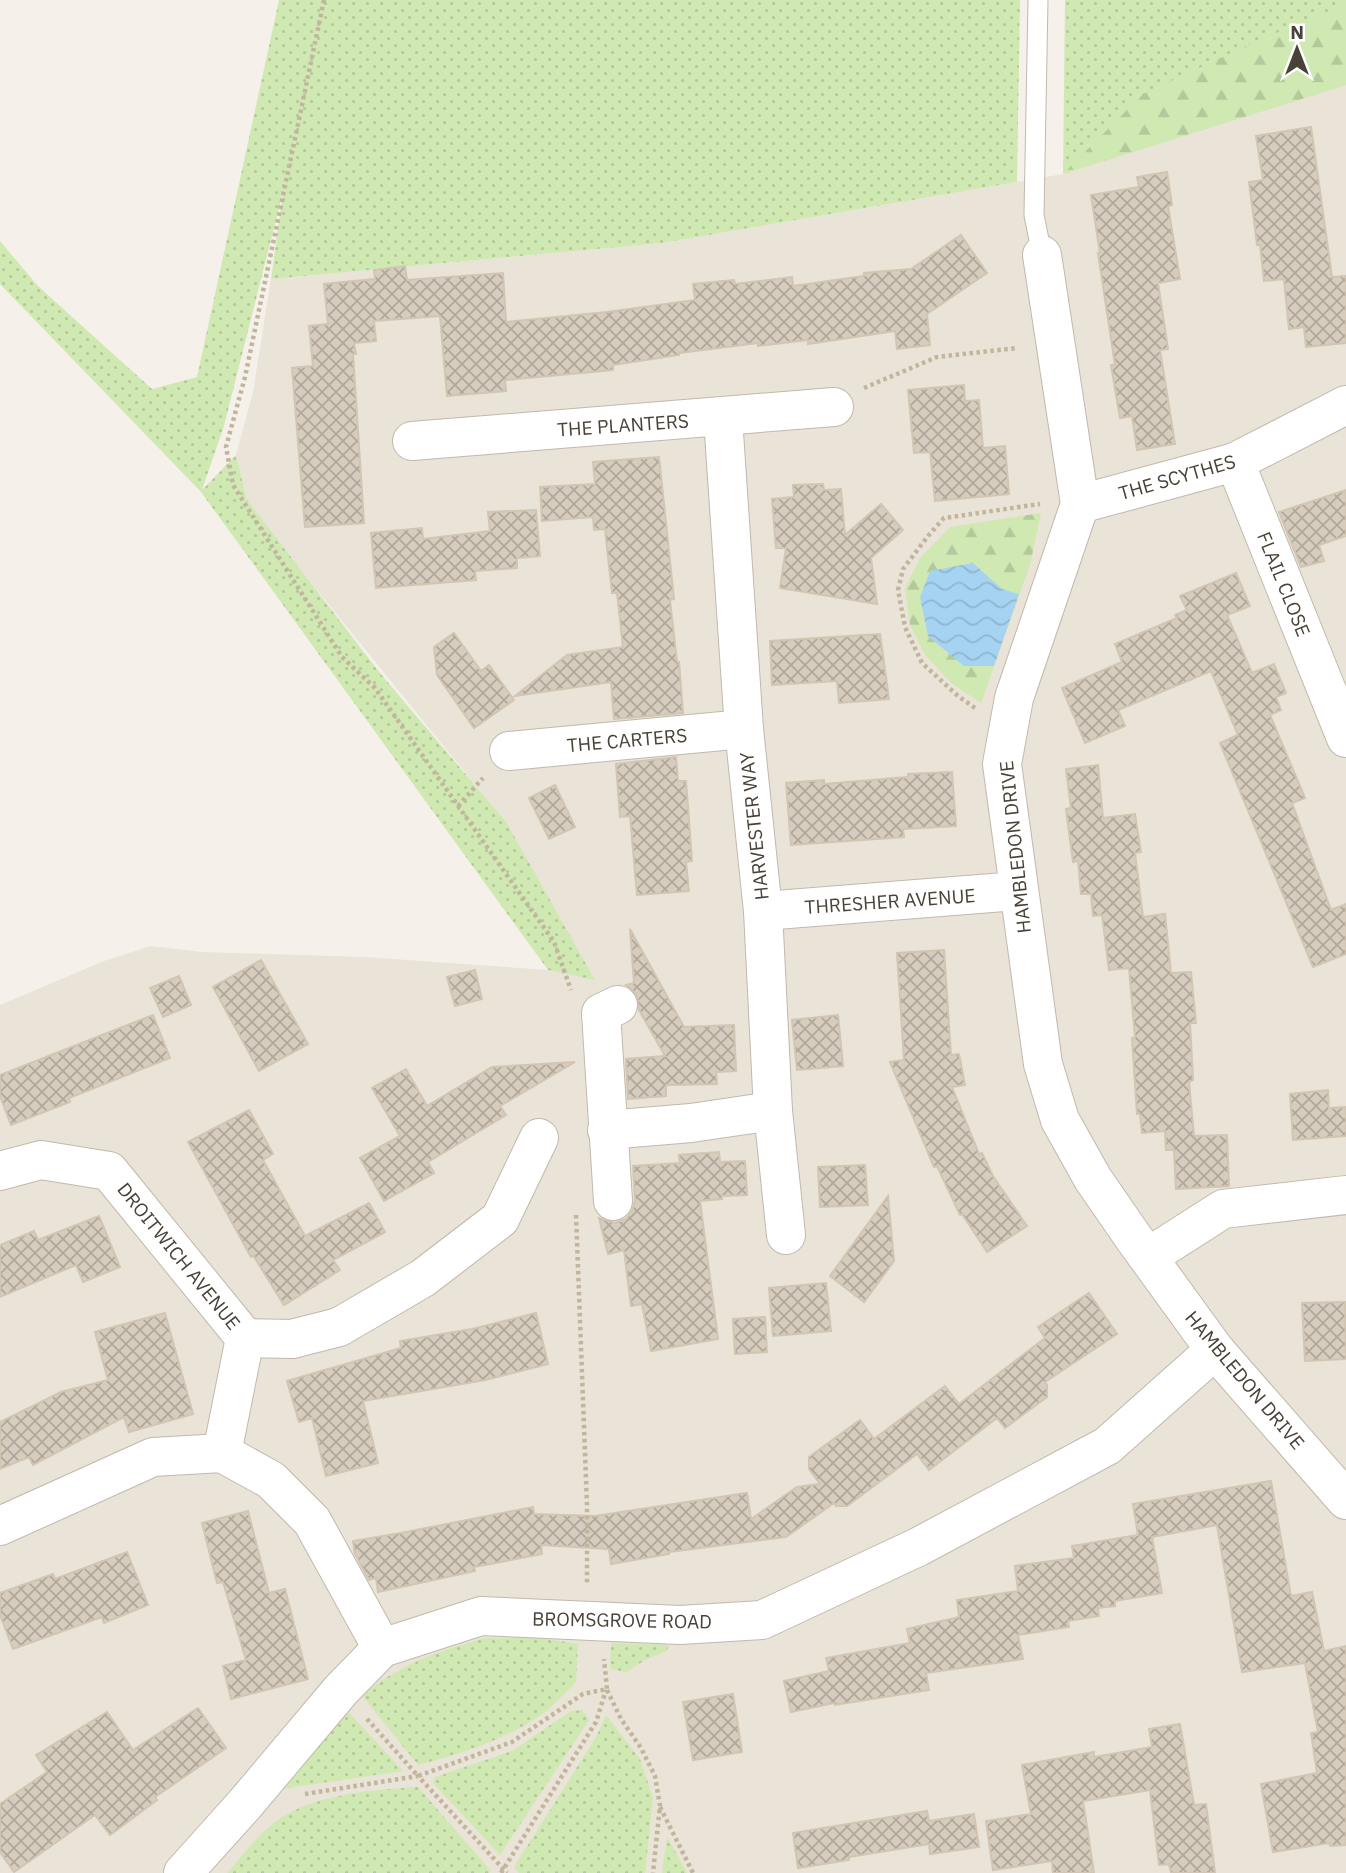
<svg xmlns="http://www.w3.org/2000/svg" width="1346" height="1873" font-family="'IBM Plex Sans',sans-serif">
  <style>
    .residential { fill: #e9e3d8 }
    .grass { fill: url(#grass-dots) }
    .forest { fill: url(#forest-firs) }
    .water { fill: url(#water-waves) }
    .building { fill: url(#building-cross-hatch); stroke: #d2c5b2; stroke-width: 2 }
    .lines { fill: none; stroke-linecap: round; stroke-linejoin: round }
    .lane-casing { stroke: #c1b9ac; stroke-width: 21 }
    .street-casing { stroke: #c1b9ac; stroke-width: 40 }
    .path { stroke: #c2b59d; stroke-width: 4.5; stroke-dasharray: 3.5 3.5; stroke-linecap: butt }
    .lane { stroke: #fff; stroke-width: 19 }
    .street { stroke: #fff; stroke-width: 38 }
    .labels { text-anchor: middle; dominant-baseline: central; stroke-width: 5; stroke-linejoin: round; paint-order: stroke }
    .street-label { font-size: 19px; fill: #494238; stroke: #fff }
  </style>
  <defs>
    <pattern id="grass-dots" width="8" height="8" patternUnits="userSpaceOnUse" patternTransform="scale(1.75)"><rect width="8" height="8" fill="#d0e9b3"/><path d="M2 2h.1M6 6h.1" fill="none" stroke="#b4c99b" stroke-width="1.8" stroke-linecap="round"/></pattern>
    <pattern id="forest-firs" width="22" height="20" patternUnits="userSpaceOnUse" patternTransform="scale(1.75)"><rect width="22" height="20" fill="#d0e9b3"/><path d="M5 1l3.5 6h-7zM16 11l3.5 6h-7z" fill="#b4c99b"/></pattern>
    <pattern id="water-waves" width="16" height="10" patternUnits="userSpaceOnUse" patternTransform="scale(1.75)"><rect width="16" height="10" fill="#a6d3f1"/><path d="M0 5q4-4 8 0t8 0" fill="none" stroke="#90b6cf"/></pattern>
    <pattern id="building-cross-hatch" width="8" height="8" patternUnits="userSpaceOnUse" patternTransform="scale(1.75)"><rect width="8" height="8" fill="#d7cdbf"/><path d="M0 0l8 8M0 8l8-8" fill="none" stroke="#b0a89c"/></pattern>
  </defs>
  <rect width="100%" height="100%" fill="#f5f1ea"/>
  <path class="residential" d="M1346,85V1873H0V1005L104,961L151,946L202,952L365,957L548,970L594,979L506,823L248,505L236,455L253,392L271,279L662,243L1063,174Z"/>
  <g class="grass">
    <path d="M279,0H1020L1017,182L662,243L271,279L283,192L224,426L202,490L236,455L247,500L380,673L506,822L595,980L548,970L201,492L0,284V241L38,286L152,389L197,377Z"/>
    <path d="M1065,0H1346V85L1063,174Z"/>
    <path d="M485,1638H541L578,1644L576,1682C566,1692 555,1704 544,1713C507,1739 461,1754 418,1765L362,1695C403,1663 436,1652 485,1638Z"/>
    <path d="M611,1643L669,1645L667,1651L645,1660L627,1672L610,1669Z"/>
    <path d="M344,1707L403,1771L274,1790Z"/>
    <path d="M582,1710L589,1720L500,1855L433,1783L435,1777L512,1751L571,1711Z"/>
    <path d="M606,1715L640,1759L653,1798L645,1873H519L514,1867L596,1737Z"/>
    <path d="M418,1787L490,1870L489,1873H227C240,1858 253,1841 268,1828C305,1794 370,1790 418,1787Z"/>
    <path d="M667,1837L687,1873H662Z"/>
  </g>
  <g class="forest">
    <path d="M1346,4V85L1063,174L1143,94L1255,42Z"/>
    <path d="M1041,513L1030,565L981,703L951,683L925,655L910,625L905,588L920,558L950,527Z"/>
  </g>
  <path class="water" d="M973,563L1002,589L1019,594L994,666H964L928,636L920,597L930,571Z"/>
  <g class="building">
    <path d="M1311,127L1332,277L1346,276V343L1306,347L1304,327L1289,329L1284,279L1264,281L1260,245H1257L1249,182L1263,180L1256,136Z"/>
    <path d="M1167,172L1172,205L1168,206L1180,279L1158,283L1168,349L1160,350L1175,444L1137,450L1132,416L1120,418L1111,365H1115L1098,253H1100L1091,195L1139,187L1137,177Z"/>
    <path d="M961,235L987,273L927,314L930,345L897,349L895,331L808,344V340L758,346V343L679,353V355L613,365V370L505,380L506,391L447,396L440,316L374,321L376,341L354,343L356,354H353L364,523L305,527L292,368L313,366L309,326L328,324L324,284L375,279L374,270L405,266L407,280L503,273L506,322L607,312L695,300L693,284L734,280L735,284L792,277L793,286L864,276V273L911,269Z"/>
    <path d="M964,385L965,401L979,400L983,448L1005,446L1009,494L935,501L930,452L914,453L908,390Z"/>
    <path d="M659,457L674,599L670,600L677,662H679L683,713L614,719L611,682L515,696L567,655L623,647L617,593H612L605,529L594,530L593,517L542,521L540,487L595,484L593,462Z"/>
    <path d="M823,484L824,490L841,489L845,535L881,504L903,530L871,558L877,604L780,588L786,548H776L772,499L794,497L793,485Z"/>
    <path d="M1346,490V536L1319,545L1324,561L1301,567L1279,512Z"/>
    <path d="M536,510L540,556L517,558V568L475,571L476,580L376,588L371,533L422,528L423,539L490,531L488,512Z"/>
    <path d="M1236,573L1250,606L1227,615L1252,673L1274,664L1286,693L1276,697L1281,710L1270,715L1305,798L1292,803L1331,910L1346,904V954L1313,967L1220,743L1238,735L1211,671L1118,710L1125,726L1085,743L1062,688L1122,662L1115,644L1177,618L1175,615L1187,610L1180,596Z"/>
    <path d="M454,633L481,671L489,665L514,700L474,728L437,675L434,647Z"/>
    <path d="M880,634L889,699L839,703L837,681L772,685L770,641Z"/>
    <path d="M676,757L678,781H686L692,861L686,862L689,891L637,895L630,816L620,817L616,764Z"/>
    <path d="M1098,765L1103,818L1135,814L1141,852L1135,853L1143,917L1165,914L1171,973L1191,972L1196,1023H1190L1193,1080L1189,1082L1194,1136L1227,1135L1229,1186L1176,1189L1174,1150H1166L1165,1131L1142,1133L1140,1114H1137L1132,1038L1135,1037L1129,968L1109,970L1102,915L1093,916L1091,894H1081L1078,861L1073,862L1066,809L1071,808L1066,769Z"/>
    <path d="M952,772L956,826L903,829L904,837L791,845L786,783L824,780V784L908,777V774Z"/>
    <path d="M555,785L575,827L549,839L529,798Z"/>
    <path d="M630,929L684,1027L734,1025L736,1071L716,1072L717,1084L666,1085V1096L628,1099L626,1059L665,1056L639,1010L637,995L626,985L634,983Z"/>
    <path d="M944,950L951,1055L959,1054L965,1085L952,1087L979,1154L982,1153L993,1176L1027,1226L987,1252L962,1214L960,1215L937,1166L934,1167L890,1062L904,1060L897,953Z"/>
    <path d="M261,960L308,1044L259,1071L213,987Z"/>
    <path d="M475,970L482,999L455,1006L447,977Z"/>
    <path d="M179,976L191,1005L163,1017L150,988Z"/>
    <path d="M153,1015L170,1058L69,1098L70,1102L11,1125L0,1096V1075Z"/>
    <path d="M838,1015L843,1066L797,1070L792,1020Z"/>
    <path d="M575,1062L500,1106L506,1115L428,1162L434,1173L384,1201L360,1158L400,1136L372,1088L406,1069L427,1106L492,1067Z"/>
    <path d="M1328,1090L1329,1108L1346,1107V1136L1293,1140L1290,1094Z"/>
    <path d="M249,1110L273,1154L263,1160L305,1236L369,1203L385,1232L333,1260L340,1270L284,1305L253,1255L251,1257L188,1142Z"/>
    <path d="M719,1152L720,1162L745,1161L747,1195L722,1196V1199L700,1201L718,1339L651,1351L642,1304L631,1306L624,1250L608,1254L599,1218L615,1223L626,1219L632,1211L635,1200L633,1166L680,1163L679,1155Z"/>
    <path d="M865,1165L868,1205L820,1207L818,1167Z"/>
    <path d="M888,1196L894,1261L864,1302L830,1276Z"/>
    <path d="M99,1216L120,1267L83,1282L76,1265L0,1297V1245L34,1231L38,1240Z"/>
    <path d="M826,1283L831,1331L773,1336L769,1288Z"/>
    <path d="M1089,1293L1117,1334L1045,1382L1047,1385V1397L1005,1428L997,1418L929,1470L917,1454L847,1506H836L834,1503L786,1537L669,1552V1554L611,1564L609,1549L541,1545L542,1554L474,1567L475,1571L378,1592L376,1578L369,1580L355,1554L353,1541L401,1533L533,1507L534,1514L595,1516L747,1493L751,1519L797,1487L820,1484L809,1469V1457L860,1420L874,1439L945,1386L959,1404L1045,1338L1038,1327Z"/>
    <path d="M1345,1302L1346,1359L1305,1361L1302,1303Z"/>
    <path d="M165,1313L193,1414L129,1432L124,1417L33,1465L29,1457L0,1469V1422L61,1392L108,1380L95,1332Z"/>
    <path d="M536,1313L548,1364L485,1380L363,1401L378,1463L326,1476L312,1418L299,1422L287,1381L401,1348L400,1341L472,1329Z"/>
    <path d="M765,1317L767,1352L735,1354L733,1319Z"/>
    <path d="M1271,1481L1291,1596L1312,1592L1324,1651L1346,1646V1845L1330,1846L1329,1843L1273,1852L1261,1784L1317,1773L1311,1733L1318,1732L1305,1663L1242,1672L1217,1525L1152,1537L1162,1593L1115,1601V1606L1098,1608L1099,1616L1068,1621L1069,1627L1018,1635L1023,1659L926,1673L929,1690L835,1705L834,1703L791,1712L784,1681L829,1671L826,1658L910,1643L907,1629L959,1617L957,1600L1018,1591L1015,1566L1074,1558L1072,1546L1138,1535L1133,1504Z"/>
    <path d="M248,1511L269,1593L285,1589L308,1679L231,1699L223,1666L246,1660L223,1582L217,1583L202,1523Z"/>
    <path d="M127,1552L148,1605L104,1623L102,1617L13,1649L0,1615V1593L53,1574L55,1579Z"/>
    <path d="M733,1694L742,1752L693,1760L683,1702Z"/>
    <path d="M198,1708L226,1748L155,1797L157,1800L110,1835L95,1815L14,1872L0,1852V1804L47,1772L36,1755L107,1712L133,1750Z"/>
    <path d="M1180,1724L1194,1805L1206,1804L1215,1873H1171L1169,1864L1159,1865L1150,1790L1083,1801L1094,1873H1053L1052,1861L993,1870L986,1821L1031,1814L1022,1765L1094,1752V1757L1152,1747L1149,1729Z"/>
    <path d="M927,1811L929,1821L974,1814L979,1847L930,1854L929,1844L849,1857V1860L798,1868L793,1833Z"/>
  </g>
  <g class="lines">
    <g class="lane-casing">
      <path id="lane" d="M1038,0L1034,215L1042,255"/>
    </g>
    <g class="street-casing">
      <g id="street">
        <path d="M1042,255L1080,504L1014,698L1002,764L1043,1064L1060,1120L1093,1179L1133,1237L1215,1350L1346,1500"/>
        <path d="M723,418L744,729L763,911L773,1111L786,1235"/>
        <path d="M412,441L834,407"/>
        <path d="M1235,462L1346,738"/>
        <path d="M1080,504L1235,462L1346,405"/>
        <path d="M509,751L744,729"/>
        <path d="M763,911L1018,891"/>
        <path d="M607,1130L691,1123L773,1111"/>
        <path d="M0,1171L41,1160L109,1171L245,1338L222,1453"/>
        <path d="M613,1201L601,1013L618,1005"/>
        <path d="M1148,1257L1223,1209L1346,1195"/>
        <path d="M245,1338L292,1339L339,1327L423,1278L500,1219L539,1138"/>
        <path d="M0,1526L153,1457L222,1453L271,1480L312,1521L382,1648"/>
        <path d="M183,1873L245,1804L341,1690L382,1648L481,1616L680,1625L762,1620L918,1547L1107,1446L1215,1350"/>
      </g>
    </g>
    <g class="path">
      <path d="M324,0L245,377L226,447L233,485L342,657L375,688L554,942L571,990"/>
      <path d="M864,388L937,357L1017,348"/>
      <path d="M975,708L958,696L922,663L905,627L898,590L903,569L928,536L944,518L1040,504"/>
      <path d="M458,806L483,778"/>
      <path d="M576,1215L587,1505V1584"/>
      <path d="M607,1690L621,1719L641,1748L655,1776L660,1806L653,1873"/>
      <path d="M367,1719L418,1776L512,1742L583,1694L607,1689L604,1659"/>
      <path d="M305,1794L418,1776L507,1873"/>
      <path d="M660,1807L693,1873"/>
      <path d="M501,1873L596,1722L606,1690"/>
    </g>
    <use href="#lane" class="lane"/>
    <use href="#street" class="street"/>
  </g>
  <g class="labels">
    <g class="street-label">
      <text transform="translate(623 425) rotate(-4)">THE PLANTERS</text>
      <text transform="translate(1177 477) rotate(-16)">THE SCYTHES</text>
      <text transform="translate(1284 584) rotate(68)">FLAIL CLOSE</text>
      <text transform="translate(627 740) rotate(-5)">THE CARTERS</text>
      <text transform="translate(754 826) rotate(-96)">HARVESTER WAY</text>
      <text transform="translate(1015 847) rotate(-96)">HAMBLEDON DRIVE</text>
      <text transform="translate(890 901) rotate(-4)">THRESHER AVENUE</text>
      <text transform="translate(179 1256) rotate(51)">DROITWICH AVENUE</text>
      <text transform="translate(1245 1380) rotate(50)">HAMBLEDON DRIVE</text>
      <text transform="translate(622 1620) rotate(1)">BROMSGROVE ROAD</text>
    </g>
  </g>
  <g transform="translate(1297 49)" stroke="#ffffff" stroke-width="5" paint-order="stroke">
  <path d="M0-5L12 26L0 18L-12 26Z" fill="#494238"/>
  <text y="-10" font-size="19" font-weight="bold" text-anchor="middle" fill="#494238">N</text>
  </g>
</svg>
